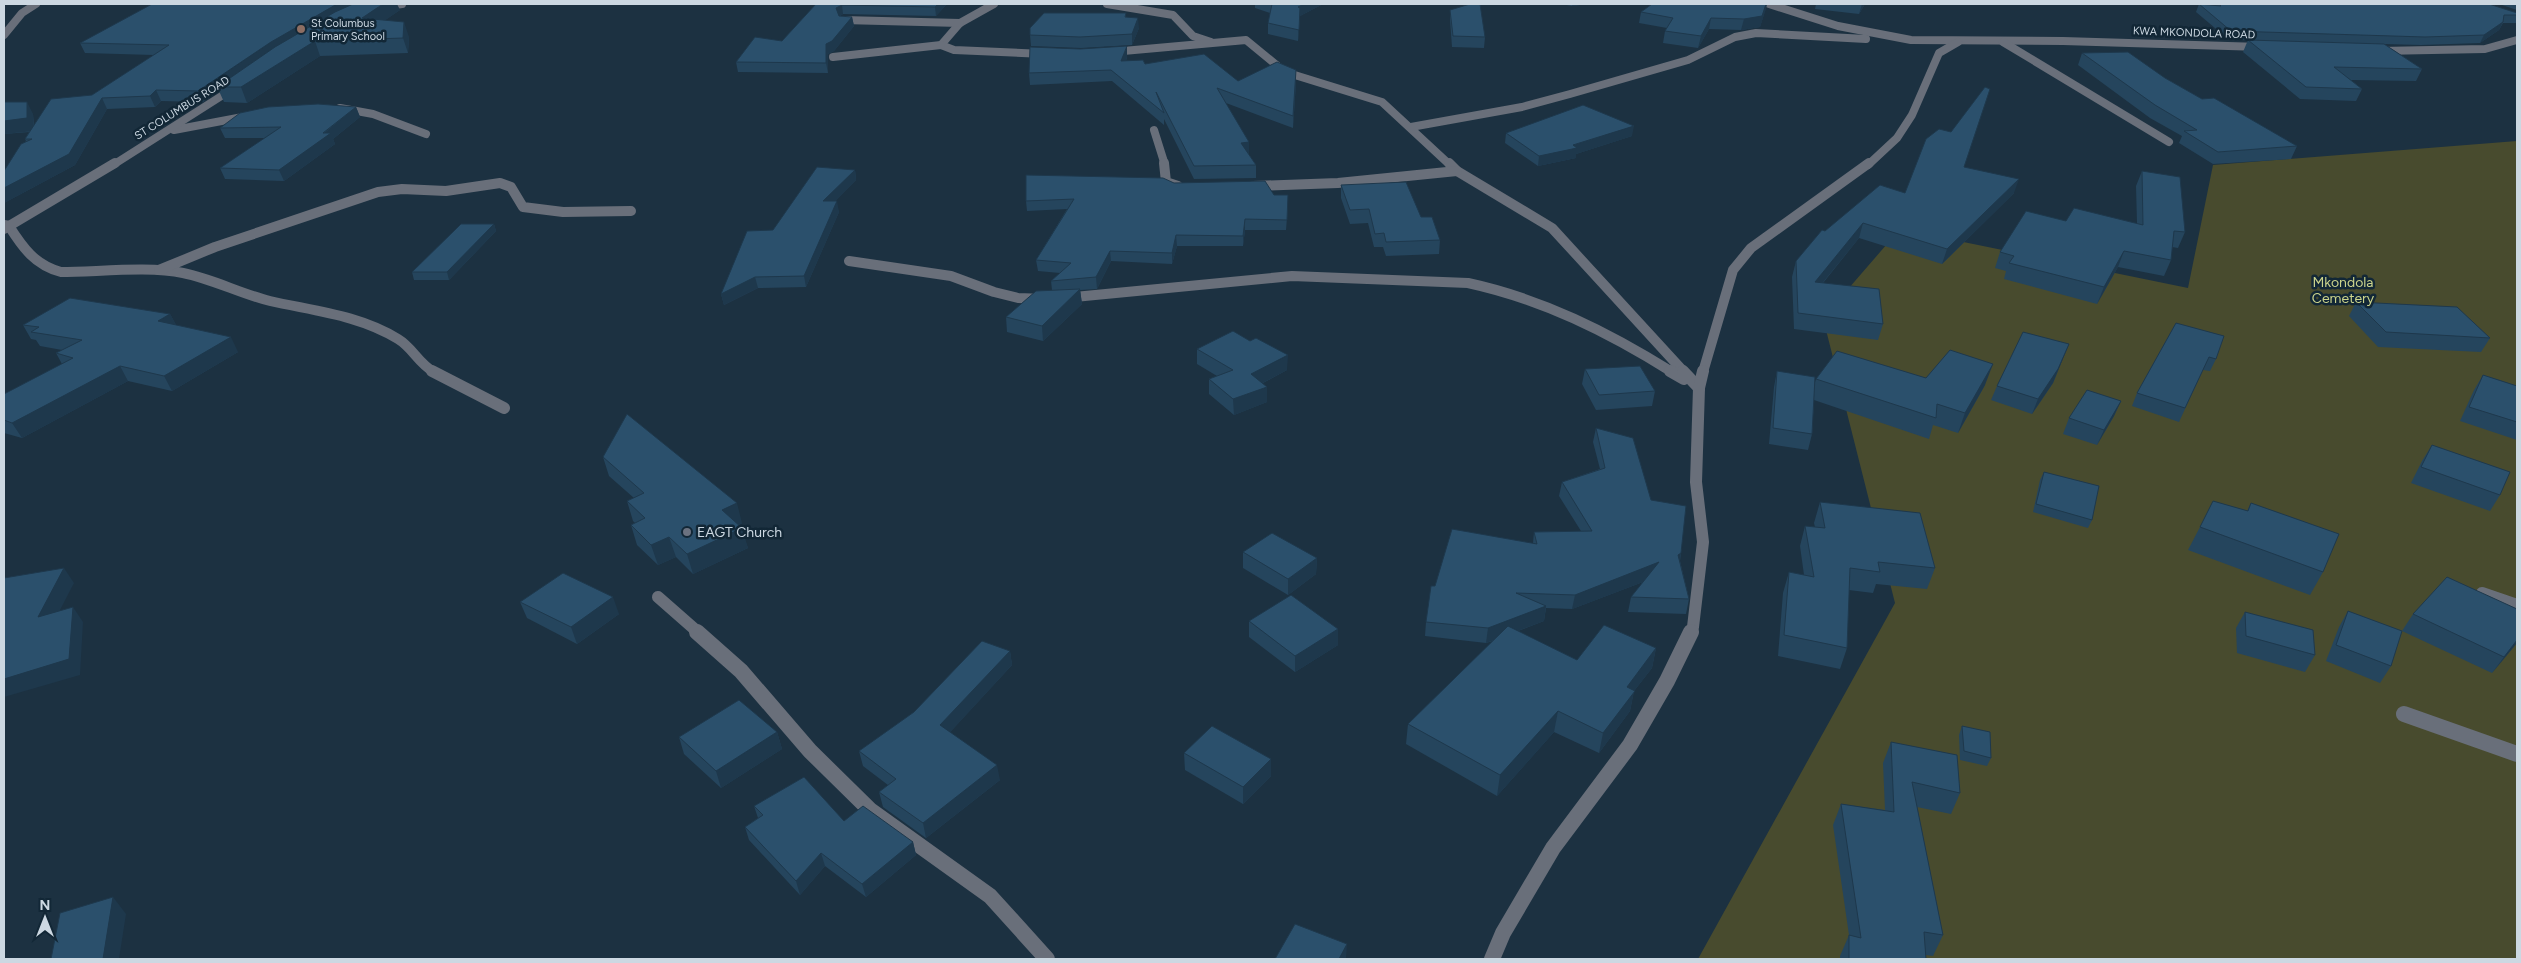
<svg xmlns="http://www.w3.org/2000/svg" width="2521" height="963" font-family="Figtree,sans-serif">
  <style>
    .green { fill: #484b2e }
    .lines { fill: none; stroke-linecap: round; stroke-linejoin: round }
    .minor-far3 { stroke: #696f7a; stroke-width: 8 }
    .minor-far2 { stroke: #696f7a; stroke-width: 10 }
    .minor-far1 { stroke: #696f7a; stroke-width: 12 }
    .minor { stroke: #696f7a; stroke-width: 16 }
    .wall { fill: #25455d }
    .shaded-wall { fill: #1e384c }
    .building { fill: #2b506c; stroke: #1e384c }
    .education-dot { fill: #8d6e63; stroke: #122736; stroke-width: 2 }
    .worship-dot { fill: #6b7280; stroke: #122736; stroke-width: 2 }
    .labels { text-anchor: middle; dominant-baseline: central; stroke-width: 5; stroke-linejoin: round; paint-order: stroke }
    .far-poi-label { font-size: 11px; fill: #ccd8e2; stroke: #122736; text-anchor: start }
    .far-street-label { font-size: 11px; fill: #ccd8e2; stroke: #122736 }
    .park-label { font-size: 14px; fill: #ccd48c; stroke: #122736 }
    .poi-label { font-size: 14px; fill: #ccd8e2; stroke: #122736; text-anchor: start }
  </style>
  <rect width="100%" height="100%" fill="#1c3141"/>
  <path class="green" d="M2517,141V959H1698L1895,603L1823,318L1900,229L2188,288L2213,165Z"/>
  <g class="lines">
    <g class="minor-far3">
      <path d="M994,4L960,23L941,45L954,50L1044,54"/>
      <path d="M1107,4L1173,15L1193,36L1211,42"/>
      <path d="M1769,4L1838,26L1911,40L2063,41L2261,47"/>
      <path d="M382,7L402,4"/>
      <path d="M843,20L960,23"/>
      <path d="M4,35L22,13L36,4"/>
      <path d="M2003,42L2169,142"/>
      <path d="M2379,51L2485,49L2517,40"/>
      <path d="M1112,52L1246,40L1285,72L1382,102L1450,165"/>
      <path d="M833,57L941,45"/>
      <path d="M340,108L373,114L426,134"/>
      <path d="M1411,127L1522,107L1570,94L1688,60L1735,37L1756,33L1866,39"/>
      <path d="M174,130L248,116"/>
      <path d="M1154,130L1165,165"/>
      <path d="M113,165L234,88"/>
      <path d="M1868,165L1897,138L1912,115L1939,53L1958,42"/>
    </g>
    <g class="minor-far2">
      <path d="M1164,163L1166,182L1178,186"/>
      <path d="M1449,163L1457,171L1552,228L1684,372"/>
      <path d="M1253,186L1338,183L1457,171"/>
      <path d="M4,225L9,226C23,248 35,265 61,272C96,272 150,266 183,273C213,279 241,294 270,301C314,311 359,315 398,339C413,348 418,363 434,372"/>
      <path d="M4,229L115,163"/>
      <path d="M849,261L951,276L994,292L1018,298L1045,299"/>
      <path d="M159,270L215,247L378,192L402,189L446,191L500,183L511,187L523,207L563,212L631,211"/>
      <path d="M1064,298L1292,276L1468,283C1542,299 1608,332 1672,372"/>
      <path d="M1703,372L1733,270L1751,248L1869,163"/>
    </g>
    <g class="minor-far1">
      <path d="M432,371L504,408"/>
      <path d="M1670,371L1684,379"/>
      <path d="M1683,371L1699,388"/>
      <path d="M2482,593L2517,605"/>
      <path d="M658,597L699,633"/>
      <path d="M1690,633L1693,627L1703,542L1696,482L1699,388L1703,371"/>
    </g>
    <g class="minor">
      <path d="M697,632L741,671L810,751L870,810L990,896L1047,959"/>
      <path d="M2404,714L2517,754"/>
      <path d="M1492,959L1503,933L1553,848L1630,745L1667,681L1691,632"/>
    </g>
  </g>
  <g class="wall">
    <path d="M816,4H947L936,16L843,14L840,16L852,17L854,26L834,51L828,54V73L738,72L736,62L782,41Z"/>
    <path d="M1255,4H1323L1300,16L1298,41L1268,34V23L1270,13L1255,8Z"/>
    <path d="M1561,4H1588L1572,6Z"/>
    <path d="M1652,4H1767L1760,27L1741,30L1709,29L1698,48L1663,43L1665,31L1667,28L1639,23L1641,12Z"/>
    <path d="M1816,4H1865L1859,14L1815,9Z"/>
    <path d="M2199,4L2210,5L2209,4H2489L2517,13V23H2503L2499,30L2480,43L2421,45L2384,44L2422,69L2416,81L2351,80L2362,89L2356,101L2300,99L2243,52L2248,40L2228,39L2196,12Z"/>
    <path d="M2499,4H2517V10Z"/>
    <path d="M400,10L385,20L409,37L408,53L320,56L247,103L224,102L219,91L203,102L161,101L155,107L107,109L75,165L4,203V171L26,141L25,139L29,132L4,134V102L33,114L34,125L92,95L154,55L85,53L80,43Z"/>
    <path d="M1450,10L1485,37L1484,48L1452,47L1450,20Z"/>
    <path d="M1126,13V17L1139,28L1132,45L1081,48L1031,46L1030,35Z"/>
    <path d="M2082,53L2165,78L2202,99L2297,146L2291,159L2213,164L2179,143L2182,136L2150,118L2078,65Z"/>
    <path d="M1127,57L1126,61L1238,81L1296,82L1293,128L1226,103L1249,154V155L1256,165V178L1194,179L1164,119V125L1112,81L1030,85L1029,73Z"/>
    <path d="M356,107L360,117L333,139L335,144L284,181L225,179L220,168L265,138H225L220,128Z"/>
    <path d="M1506,133L1632,136L1576,154V158L1538,166L1505,143Z"/>
    <path d="M1964,167L2014,193L1942,264L1859,238L1823,283L1883,324L1878,340L1794,329L1792,277L1796,261L1825,231Z"/>
    <path d="M855,170L856,180L835,201L839,212L806,287L758,288L724,305L721,294L773,230Z"/>
    <path d="M2142,171L2185,232L2178,248L2172,247L2171,260L2164,276L2118,267L2097,304L2004,279L2006,271L1995,268L2000,252L2066,221L2137,223L2136,186Z"/>
    <path d="M1174,183L1274,195L1288,205L1286,230H1245L1243,246H1177L1172,264L1111,261L1097,289L1080,290L1082,304L1043,341L1007,332L1006,317L1052,290L1051,281L1060,273L1038,271L1036,260L1067,209L1027,211L1026,201Z"/>
    <path d="M1341,185L1421,217L1440,240L1439,254L1386,256L1383,247H1374L1368,223L1350,224L1341,198Z"/>
    <path d="M494,224L496,231L449,280H414L412,272Z"/>
    <path d="M2356,302L2490,338L2481,352L2378,347L2349,316Z"/>
    <path d="M170,314L176,325L238,352L172,391L128,381L22,438L4,433V394L62,364L56,353L62,350L40,346L36,340L31,339L23,325Z"/>
    <path d="M2176,323L2216,359L2210,371L2203,370L2179,422L2132,406L2137,393Z"/>
    <path d="M1197,349L1287,370L1263,383L1267,402L1234,415L1209,394V379L1217,376L1197,364Z"/>
    <path d="M2063,358L2053,383L2032,414L1991,400L1997,386Z"/>
    <path d="M1585,369L1655,391L1652,406L1596,410L1582,384Z"/>
    <path d="M1777,371L1814,385L1816,379L1926,378L1985,385L1958,433L1933,425L1929,439L1814,400L1812,434L1808,450L1769,444L1774,387Z"/>
    <path d="M2483,375L2517,386V440L2460,421L2474,390Z"/>
    <path d="M2121,401L2114,416L2097,445L2063,434L2069,418Z"/>
    <path d="M1596,428L1651,500L1681,553L1680,561L1689,599L1686,614L1628,612L1631,597L1643,582L1572,609L1546,608L1544,621L1518,631L1577,660L1656,648L1652,668L1634,691L1630,711L1599,753L1554,732L1497,796L1406,744L1408,724L1493,641L1486,643L1425,636L1426,622L1435,586L1533,543L1534,532L1581,531L1559,496L1562,482L1600,469L1593,442Z"/>
    <path d="M2432,445L2500,495L2490,511L2411,483L2422,461Z"/>
    <path d="M603,457L742,523L739,525L748,548L693,574L676,557L658,565L637,545L631,525L635,523L633,521L627,501L634,498L609,476Z"/>
    <path d="M2044,472L2092,520L2088,528L2033,512L2040,480Z"/>
    <path d="M1820,502L1935,568L1927,589L1876,584L1873,593L1849,590L1847,648L1840,669L1778,656L1783,593L1789,572L1804,575L1800,546L1805,526L1815,527L1814,523Z"/>
    <path d="M2251,503L2323,572L2310,595L2188,550L2200,527L2247,511Z"/>
    <path d="M1243,552L1317,558L1316,574L1288,595L1243,568Z"/>
    <path d="M520,602L619,614L577,644L527,618Z"/>
    <path d="M2517,609V643L2492,673L2402,631L2413,614Z"/>
    <path d="M2348,611L2391,666L2380,683L2326,661L2339,627Z"/>
    <path d="M2245,612L2315,655L2305,672L2237,653L2236,628Z"/>
    <path d="M1249,621L1338,629V645L1295,672L1249,637Z"/>
    <path d="M1010,651L1012,665L950,732L1000,780L926,838L883,807L879,792L888,785L863,766L859,751Z"/>
    <path d="M1962,726L1991,758L1987,766L1960,760L1959,735Z"/>
    <path d="M777,732L782,749L721,788L684,754L679,737Z"/>
    <path d="M1891,742L1960,793L1951,814L1917,807L1943,935L1933,956L1926,955V959H1840V956L1849,935L1833,825L1841,804L1885,810L1883,763Z"/>
    <path d="M1184,753L1271,759V776L1243,804L1185,770Z"/>
    <path d="M754,806L844,821L913,842L916,855L866,897L825,866L800,895L749,840L745,827L758,818Z"/>
  </g>
  <g class="shaded-wall">
    <path d="M337,4H364L217,87L219,91L203,102L198,91L271,42Z"/>
    <path d="M383,4H397L400,10L367,33L362,18Z"/>
    <path d="M938,4H947L936,16L935,7Z"/>
    <path d="M1304,4H1323L1300,16L1298,41V7Z"/>
    <path d="M1573,4H1588L1572,6Z"/>
    <path d="M1766,4H1767L1766,9L1760,27L1741,30L1744,19Z"/>
    <path d="M1862,4H1865L1859,14Z"/>
    <path d="M842,5L843,14L838,17L836,8Z"/>
    <path d="M852,17L854,26L834,51L828,54V73L826,63V44Z"/>
    <path d="M1138,18L1139,28L1132,45V34Z"/>
    <path d="M1711,18L1709,29L1698,48L1701,36Z"/>
    <path d="M404,22L409,37L408,53L403,38Z"/>
    <path d="M2503,22L2499,30L2480,43L2484,35Z"/>
    <path d="M315,41L320,56L247,103L241,87Z"/>
    <path d="M1127,46V57L1121,73V61Z"/>
    <path d="M1296,70V82L1293,128V116Z"/>
    <path d="M156,90L161,101L155,107L150,96Z"/>
    <path d="M102,98L107,109L75,165L4,203V188Z"/>
    <path d="M27,102L33,114L34,131L4,134V121Z"/>
    <path d="M356,107L360,117L333,139L335,144L284,181L279,170Z"/>
    <path d="M1634,126L1632,136L1576,154V158L1538,166L1539,156Z"/>
    <path d="M1249,142V154L1241,155V143Z"/>
    <path d="M855,170L856,180L825,212L823,201Z"/>
    <path d="M2019,179L2014,193L1942,264L1947,249Z"/>
    <path d="M837,201L839,212L806,287L804,276Z"/>
    <path d="M1245,219V230L1243,246V236Z"/>
    <path d="M1863,223L1859,238L1811,297L1815,282Z"/>
    <path d="M494,224L496,231L449,280L447,272Z"/>
    <path d="M1176,235L1177,246L1172,264V253Z"/>
    <path d="M1110,251L1111,261L1097,289L1096,277Z"/>
    <path d="M2124,251L2118,267L2097,304L2104,287Z"/>
    <path d="M755,277L758,288L724,305L721,294Z"/>
    <path d="M1080,289L1082,304L1043,341L1042,326Z"/>
    <path d="M170,314L178,328L158,321Z"/>
    <path d="M231,337L238,352L172,391L164,376Z"/>
    <path d="M2069,344L2053,383L2032,414L2038,399Z"/>
    <path d="M1288,355L1287,370L1251,389V374Z"/>
    <path d="M1993,364L1985,385L1958,433L1965,413Z"/>
    <path d="M120,366L128,381L22,438L12,423Z"/>
    <path d="M1267,387V402L1234,415L1233,399Z"/>
    <path d="M2121,401L2114,416L2097,445L2104,430Z"/>
    <path d="M737,503L742,523L728,530L722,510Z"/>
    <path d="M742,528L748,548L693,574L687,554Z"/>
    <path d="M669,537L676,557L658,565L651,545Z"/>
    <path d="M1681,553L1678,568V555Z"/>
    <path d="M1317,558L1316,574L1288,595V579Z"/>
    <path d="M1659,562L1656,577L1572,609L1575,595Z"/>
    <path d="M64,568L74,583L48,633L38,617Z"/>
    <path d="M613,597L619,614L577,644L571,627Z"/>
    <path d="M1546,606L1544,621L1486,643L1488,628Z"/>
    <path d="M73,607L83,622L80,675L4,697V679Z"/>
    <path d="M1338,629V645L1295,672V656Z"/>
    <path d="M2517,640V643L2492,673L2504,657Z"/>
    <path d="M1656,648L1652,668L1634,691L1630,711L1599,753L1603,733L1627,687Z"/>
    <path d="M1010,651L1012,665L943,740L940,725Z"/>
    <path d="M1558,711L1554,732L1497,796L1500,775Z"/>
    <path d="M777,732L782,749L721,788L716,771Z"/>
    <path d="M1271,759V776L1243,804V787Z"/>
    <path d="M997,765L1000,780L926,838L923,823Z"/>
    <path d="M913,842L916,855L866,897L862,884Z"/>
    <path d="M821,853L825,866L800,895L796,881Z"/>
    <path d="M113,897L126,914L119,959H103Z"/>
    <path d="M1347,944L1346,959H1339Z"/>
  </g>
  <g class="building">
    <path d="M152,4H337L271,42L198,91L156,90L150,96L102,98L69,154L4,188V171L21,144L32,139H25L51,99L92,95L169,45L80,43Z"/>
    <path d="M353,4H383L362,18L404,22L403,38L315,41L241,87H217L275,47L335,12Z"/>
    <path d="M816,4H938L935,7L842,5L836,8L839,16L852,17L832,41L826,44V63L736,62L755,37L782,41Z"/>
    <path d="M1272,4H1304L1298,7L1300,8L1299,30L1268,23Z"/>
    <path d="M1470,4H1480L1485,37L1453,36L1450,10Z"/>
    <path d="M1652,4H1766L1762,16L1744,19L1711,18L1701,36L1665,31L1673,18L1641,12Z"/>
    <path d="M2199,4L2221,6L2219,4H2489L2517,13V15H2504L2503,22L2484,35L2425,37L2231,31Z"/>
    <path d="M1044,13H1126L1125,17L1138,18L1132,34L1080,37L1030,35V28Z"/>
    <path d="M2248,40L2384,44L2422,69L2334,67L2362,89L2306,87Z"/>
    <path d="M1127,46L1121,61L1143,60L1145,64L1204,54L1238,81L1277,62L1296,70L1293,116L1217,88L1249,142L1241,143L1256,165L1194,166L1156,92L1164,113L1111,70L1029,73L1030,47L1080,49Z"/>
    <path d="M2128,52L2165,78L2202,99L2214,98L2297,146L2218,152L2184,131L2197,130L2155,105L2082,53Z"/>
    <path d="M1985,87L1990,89L1964,167L2019,179L1947,249L1863,223L1815,282L1879,289L1883,324L1798,313L1796,261L1822,230L1825,231L1880,185L1905,193L1926,139L1939,129L1951,132Z"/>
    <path d="M4,102H27V118L4,121Z"/>
    <path d="M318,104L356,107L323,133H331L279,170L220,168L281,127L220,128L240,113L268,107Z"/>
    <path d="M1583,105L1634,126L1573,145L1577,148L1539,156L1506,133Z"/>
    <path d="M817,167L855,170L823,201H837L804,276L755,277L721,294L747,231L773,230Z"/>
    <path d="M2142,171L2180,177L2185,232L2174,231L2171,260L2124,251L2104,287L2009,263L2014,256L2000,252L2026,211L2066,221L2074,208L2143,225Z"/>
    <path d="M1026,175L1163,178L1174,183L1265,181L1274,195H1288L1287,220L1245,219L1243,236L1176,235L1172,253L1110,251L1096,277L1051,281L1071,263L1036,260L1074,199L1026,201Z"/>
    <path d="M1406,182L1421,217H1432L1440,240L1386,242L1384,233L1375,234L1369,209L1350,210L1341,185Z"/>
    <path d="M461,224H494L447,272H412Z"/>
    <path d="M1080,289L1042,326L1006,317L1036,291Z"/>
    <path d="M70,298L170,314L158,321L231,337L164,376L120,366L12,423L4,420V394L73,358L56,353L82,340L31,332L39,327L23,325Z"/>
    <path d="M2356,302L2457,307L2490,338L2386,332Z"/>
    <path d="M2176,323L2224,336L2216,359L2209,357L2185,408L2137,393Z"/>
    <path d="M1233,331L1250,341L1256,338L1288,355L1251,374L1267,387L1233,399L1209,379L1233,370L1197,349Z"/>
    <path d="M2023,332L2069,344L2058,369L2038,399L1997,386Z"/>
    <path d="M1950,350L1993,364L1965,413L1937,404L1936,418L1816,379L1837,351L1926,378Z"/>
    <path d="M1640,366L1655,391L1599,395L1585,369Z"/>
    <path d="M1777,371L1815,377L1812,434L1773,428Z"/>
    <path d="M2483,375L2517,386V422L2469,407Z"/>
    <path d="M2087,390L2121,401L2104,430L2069,418Z"/>
    <path d="M627,414L737,503L722,510L742,528L687,554L669,537L651,545L631,525L645,518L627,501L644,493L603,457Z"/>
    <path d="M1596,428L1633,438L1651,500L1686,506L1681,553L1678,555L1689,599L1631,597L1659,562L1575,595L1516,593L1546,606L1488,628L1426,622L1431,586H1435L1452,529L1537,544L1534,532L1592,531L1562,482L1605,468Z"/>
    <path d="M2432,445L2510,472L2500,495L2421,467Z"/>
    <path d="M2044,472L2099,486L2092,520L2036,504Z"/>
    <path d="M2213,501L2248,511L2251,503L2339,534L2323,572L2200,527Z"/>
    <path d="M1820,502L1920,513L1935,568L1878,562L1880,572L1850,568L1847,648L1784,635L1789,572L1814,577L1805,526L1825,528Z"/>
    <path d="M1272,533L1317,558L1288,579L1243,552Z"/>
    <path d="M64,568L38,617L73,607L69,659L4,679V578Z"/>
    <path d="M563,573L613,597L571,627L520,602Z"/>
    <path d="M2447,577L2517,609V640L2504,657L2413,614Z"/>
    <path d="M1291,595L1338,629L1295,656L1249,621Z"/>
    <path d="M2348,611L2402,631L2391,666L2336,645Z"/>
    <path d="M2245,612L2313,630L2315,655L2246,636Z"/>
    <path d="M1604,625L1656,648L1627,687L1635,691L1603,733L1558,711L1500,775L1408,724L1508,626L1577,660Z"/>
    <path d="M982,641L1010,651L940,725L997,765L923,823L879,792L896,779L859,751L914,712Z"/>
    <path d="M739,700L777,732L716,771L679,737Z"/>
    <path d="M1212,726L1271,759L1243,787L1184,753Z"/>
    <path d="M1962,726L1990,732L1991,758L1964,751Z"/>
    <path d="M1891,742L1957,755L1960,793L1912,782L1943,935L1924,932L1926,959H1849V935L1861,938L1841,804L1894,812Z"/>
    <path d="M804,777L844,821L863,806L913,842L862,884L821,853L796,881L745,827L763,815L754,806Z"/>
    <path d="M113,897L103,959H51L60,913Z"/>
    <path d="M1295,924L1347,944L1339,959H1275Z"/>
  </g>
  <circle class="education-dot" cx="301" cy="29" r="5"/>
  <circle class="worship-dot" cx="687" cy="532" r="5"/>
  <g class="labels">
    <g class="far-poi-label">
      <text x="311" y="23">St Columbus<tspan x="311" dy="13">Primary School</tspan></text>
    </g>
    <g class="far-street-label">
      <text transform="translate(2194 33) rotate(2)">KWA MKONDOLA ROAD</text>
      <text transform="translate(182 108) rotate(-32)">ST COLUMBUS ROAD</text>
    </g>
    <g class="park-label">
      <text x="2343" y="282">Mkondola<tspan x="2343" dy="16">Cemetery</tspan></text>
    </g>
    <g class="poi-label">
      <text x="697" y="532">EAGT Church</text>
    </g>
  </g>
  <rect width="2521" height="963" fill="none" stroke="#ccd8e2" stroke-width="10"/>
  <g transform="translate(45 918)" stroke="#122736" stroke-width="4" paint-order="stroke">
  <path d="M0-4L9 19L0 12L-9 19Z" fill="#ccd8e2"/>
  <text y="-8" font-size="14" font-weight="bold" text-anchor="middle" fill="#ccd8e2">N</text>
  </g>
</svg>
